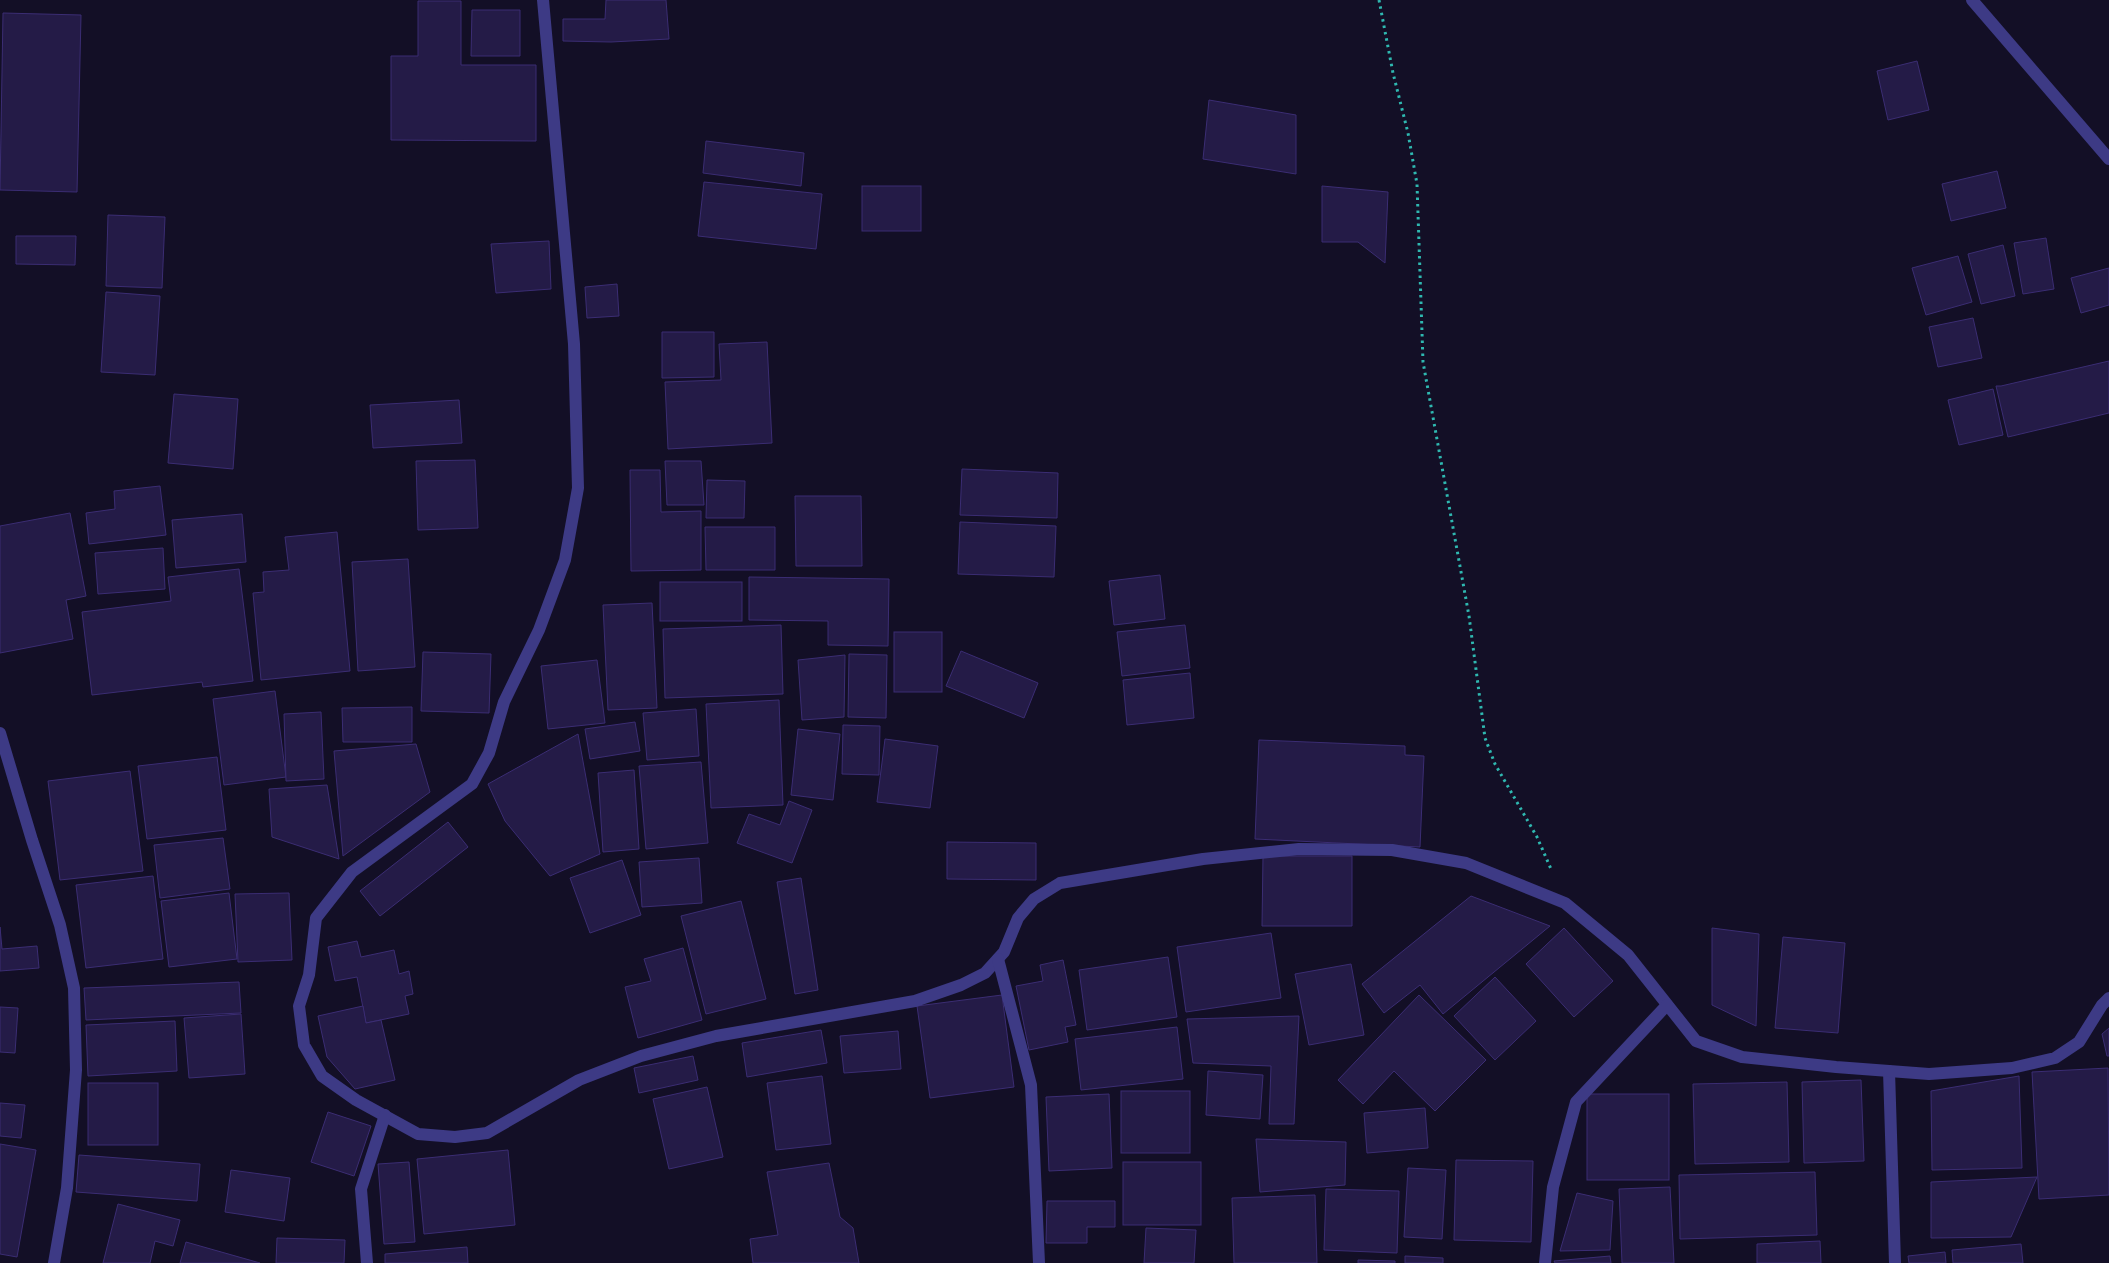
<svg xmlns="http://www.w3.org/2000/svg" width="2109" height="1263" font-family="Barlow,sans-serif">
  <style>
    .building { fill: #241b47; stroke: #3b2d73 }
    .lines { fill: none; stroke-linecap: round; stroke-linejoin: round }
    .path { stroke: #2fb8b0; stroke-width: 3; stroke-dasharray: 2.5 4; stroke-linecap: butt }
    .lane { stroke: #3d3a85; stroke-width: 12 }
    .street { stroke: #3d3a85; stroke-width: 12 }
  </style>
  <rect width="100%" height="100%" fill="#130f26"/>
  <g class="building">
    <path d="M606,0H666L669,39L611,42L563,41V19H605Z"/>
    <path d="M418,1H461V65H536V141L391,140V56H418Z"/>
    <path d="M472,10H520V56H471Z"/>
    <path d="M3,13L81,15L77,192L0,190Z"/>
    <path d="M1917,61L1929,110L1888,120L1877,71Z"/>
    <path d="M1209,100L1296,115V174L1203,159Z"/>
    <path d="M706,141L804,153L801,186L703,173Z"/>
    <path d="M1997,171L2006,208L1951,221L1942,184Z"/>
    <path d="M704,182L822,194L816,249L698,236Z"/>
    <rect x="862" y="186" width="59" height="45"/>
    <path d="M1322,186L1388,192L1385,263L1358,242H1322Z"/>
    <path d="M108,215L165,217L162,288L106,286Z"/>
    <path d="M16,236H76L75,265L16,264Z"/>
    <path d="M2046,238L2054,289L2023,294L2014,243Z"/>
    <path d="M549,241L551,289L496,293L491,244Z"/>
    <path d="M2003,245L2015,296L1981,304L1968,254Z"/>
    <path d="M1958,256L1972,302L1926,315L1912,268Z"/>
    <path d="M2109,268V305L2081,313L2071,278Z"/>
    <path d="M617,284L619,316L587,318L585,287Z"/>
    <path d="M106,292L160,296L155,375L101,372Z"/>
    <path d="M1973,318L1982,358L1938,367L1929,327Z"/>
    <path d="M662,332H714V377L662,378Z"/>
    <path d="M767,342L772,443L668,449L665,382L721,380L719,344Z"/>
    <path d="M2109,361V413L2008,437L1996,386H2001Z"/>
    <path d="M1993,389L2003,435L1959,445L1948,400Z"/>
    <path d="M174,394L238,399L233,469L168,463Z"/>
    <path d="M459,400L462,443L373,448L370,405Z"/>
    <path d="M475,460L478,528L418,530L416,461Z"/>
    <path d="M665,461H701L704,505H667Z"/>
    <path d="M962,469L1058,473L1057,518L960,515Z"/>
    <path d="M630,470H660L661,512L701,511V570L631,571Z"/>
    <path d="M707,480L745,481L744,518H706Z"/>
    <path d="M160,486L166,535L89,544L86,513L115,509L114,491Z"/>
    <path d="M795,496H861L862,566H796Z"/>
    <path d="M70,513L86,596L66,600L73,639L0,653V526Z"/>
    <path d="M242,514L246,562L176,568L172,520Z"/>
    <path d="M960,522L1056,526L1054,577L958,574Z"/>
    <path d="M705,527H775V570H706Z"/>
    <path d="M337,532L350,671L261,680L253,593L264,592L263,572L289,570L285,537Z"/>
    <path d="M163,548L165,589L98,594L95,553Z"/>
    <path d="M408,559L415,667L358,671L352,562Z"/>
    <path d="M239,569L253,681L203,687L202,682L92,695L82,612L171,601L168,577Z"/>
    <path d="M1160,575L1165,619L1114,625L1109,581Z"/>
    <path d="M749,577L889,579L888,646L828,645V621L749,620Z"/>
    <rect x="660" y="582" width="82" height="39"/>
    <path d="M652,603L657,708L608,710L603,605Z"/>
    <path d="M781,625L783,694L665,698L663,629Z"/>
    <path d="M1185,625L1190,668L1122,676L1117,632Z"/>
    <rect x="894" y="632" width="48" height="60"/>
    <path d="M961,651L1038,683L1024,718L946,686Z"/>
    <path d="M423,652L491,654L489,713L421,711Z"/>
    <path d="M849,654L887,655L886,718L848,717Z"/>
    <path d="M845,655L844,717L802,720L798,660Z"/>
    <path d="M597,660L605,723L548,729L541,666Z"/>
    <path d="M1190,673L1194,718L1127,725L1123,680Z"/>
    <path d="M275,691L286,777L224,785L213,699Z"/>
    <path d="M779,700L783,805L711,808L706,704Z"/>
    <path d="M412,707V742H343L342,708Z"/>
    <path d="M696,709L699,756L647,760L643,713Z"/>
    <path d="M321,712L324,779L286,781L284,714Z"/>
    <path d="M635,722L640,751L590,759L585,729Z"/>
    <path d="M843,725L880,726L879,775L842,774Z"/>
    <path d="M798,729L840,734L833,800L791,795Z"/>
    <path d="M578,734L600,854L550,876L505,821L488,784Z"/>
    <path d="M885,739L938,746L930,808L877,802Z"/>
    <path d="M1259,740L1405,746V755L1424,756L1420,847L1255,839Z"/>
    <path d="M416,744L430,792L343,856L334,751Z"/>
    <path d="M217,757L226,830L147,839L138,766Z"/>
    <path d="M701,762L708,843L646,849L639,766Z"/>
    <path d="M634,770L639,849L603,852L598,773Z"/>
    <path d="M130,771L143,871L60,880L48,781Z"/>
    <path d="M327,785L339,859L272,837L269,789Z"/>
    <path d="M789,801L812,810L792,863L737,843L749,814L780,825Z"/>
    <path d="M448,822L468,847L380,916L360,891Z"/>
    <path d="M223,838L230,889L160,898L154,845Z"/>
    <path d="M947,842L1036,843V880L947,879Z"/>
    <path d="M1263,856H1352V926H1262Z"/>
    <path d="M699,858L702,903L642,907L639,862Z"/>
    <path d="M622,860L641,915L590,933L570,878Z"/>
    <path d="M153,876L163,959L86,968L76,885Z"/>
    <path d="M801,878L818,990L795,994L777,882Z"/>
    <path d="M229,893L237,959L169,967L161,901Z"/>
    <path d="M289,893L292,960L238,962L235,894Z"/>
    <path d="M1471,896L1550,926L1443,1014L1420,985L1384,1013L1362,984Z"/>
    <path d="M741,901L766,999L706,1014L681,916Z"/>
    <path d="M0,927L2,949L37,946L39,968L0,971Z"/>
    <path d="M1564,928L1613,981L1574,1017L1526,964Z"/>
    <path d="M1712,928L1759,934L1756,1026L1712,1005Z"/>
    <path d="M1271,933L1281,998L1186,1012L1177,947Z"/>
    <path d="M1783,937L1845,943L1838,1033L1775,1028Z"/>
    <path d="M357,941L361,957L394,950L399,974L409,971L413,994L405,996L409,1014L366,1023L357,977L335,981L328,947Z"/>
    <path d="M683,948L702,1020L638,1038L625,987L651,981L644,959Z"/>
    <path d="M1168,957L1177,1017L1087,1030L1079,970Z"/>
    <path d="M1063,960L1076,1025L1065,1027L1068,1042L1029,1050L1016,986L1043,981L1040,965Z"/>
    <path d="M1351,964L1364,1035L1309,1045L1295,974Z"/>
    <path d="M1495,977L1536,1021L1495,1060L1454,1016Z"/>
    <path d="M239,982L241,1013L86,1020L84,988Z"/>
    <path d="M1002,995L1014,1087L930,1098L917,1006Z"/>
    <path d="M1419,995L1486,1060L1435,1111L1394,1071L1363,1104L1338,1080Z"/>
    <path d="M363,1006L366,1023L381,1020L395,1080L355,1089L327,1057L318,1016Z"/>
    <path d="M0,1007L18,1008L15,1053L0,1052Z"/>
    <path d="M241,1014L245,1074L189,1078L184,1018Z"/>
    <path d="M1299,1016L1294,1124H1269L1271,1066L1193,1063L1187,1019Z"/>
    <path d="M175,1021L177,1071L88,1076L86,1025Z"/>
    <path d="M1177,1027L1183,1079L1081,1090L1075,1039Z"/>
    <path d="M2109,1028V1056H2107L2102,1034Z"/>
    <path d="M821,1030L827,1063L747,1077L742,1043Z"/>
    <path d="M898,1031L901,1069L844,1073L840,1036Z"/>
    <path d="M693,1056L698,1080L639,1093L634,1068Z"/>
    <path d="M2108,1068L2109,1195L2039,1199L2032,1072Z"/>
    <path d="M1208,1071L1263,1075L1260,1119L1206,1115Z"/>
    <path d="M822,1076L831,1144L776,1150L767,1083Z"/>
    <path d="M2019,1076L2022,1168L1932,1170L1931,1091Z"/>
    <path d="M1861,1080L1864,1161L1804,1163L1802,1082Z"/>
    <path d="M1787,1082L1789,1162L1695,1164L1693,1084Z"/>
    <rect x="88" y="1083" width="70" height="62"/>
    <path d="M707,1087L723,1157L669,1169L653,1099Z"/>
    <rect x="1121" y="1091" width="69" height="62"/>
    <path d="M1109,1094L1112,1168L1049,1171L1046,1097Z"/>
    <rect x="1587" y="1094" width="82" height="86"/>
    <path d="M0,1103L25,1105L21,1138L0,1136Z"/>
    <path d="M1425,1108L1428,1148L1367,1153L1364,1113Z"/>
    <path d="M328,1112L371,1126L354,1176L311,1162Z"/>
    <path d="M1256,1139L1346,1142L1345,1185L1260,1192Z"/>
    <path d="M0,1144L36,1150L17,1257L0,1254Z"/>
    <path d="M508,1150L515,1225L424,1234L417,1159Z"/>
    <path d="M79,1155L200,1164L197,1201L76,1192Z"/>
    <path d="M1456,1160L1533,1161L1531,1242L1454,1240Z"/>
    <path d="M409,1162L415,1242L384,1244L378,1164Z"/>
    <rect x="1123" y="1162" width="78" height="63"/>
    <path d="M829,1163L840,1217L853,1228L859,1263H753L750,1239L778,1235L767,1172Z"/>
    <path d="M1408,1168L1446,1170L1442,1239L1404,1237Z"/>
    <path d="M231,1170L290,1178L284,1221L225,1212Z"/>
    <path d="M1815,1172L1817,1235L1680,1239L1679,1175Z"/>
    <path d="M2037,1177L2011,1237L1931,1238V1182Z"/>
    <path d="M1670,1187L1674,1263H1622L1619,1189Z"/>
    <path d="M1326,1189L1399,1191L1397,1253L1324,1250Z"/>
    <path d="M1577,1193L1613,1201L1610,1250L1560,1251Z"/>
    <path d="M1315,1195L1317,1263H1234L1232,1198Z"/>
    <path d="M1047,1201H1115V1227H1087V1243H1046Z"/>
    <path d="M118,1204L180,1220L173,1246L155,1241L150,1263H103Z"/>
    <path d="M1146,1228L1196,1230L1194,1263H1144Z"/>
    <path d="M277,1238L345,1240L344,1263H276Z"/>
    <path d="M1820,1241L1821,1263H1757V1244Z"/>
    <path d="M186,1242L260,1263H180Z"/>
    <path d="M2021,1244L2023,1263H1953L1952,1250Z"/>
    <path d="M467,1247L468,1263H385V1254Z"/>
    <path d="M1945,1252L1946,1263H1909L1908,1256Z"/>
    <path d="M1405,1256L1443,1258V1263H1405Z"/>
    <path d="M1610,1256L1611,1263H1555L1554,1261Z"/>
    <path d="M1358,1260L1395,1261V1263H1358Z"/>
  </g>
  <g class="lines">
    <path class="path" d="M1379,0L1393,73L1408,133L1417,184L1423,362L1469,616L1485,738L1495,764L1537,837L1551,869"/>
    <path class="lane" d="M1889,1071L1895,1263"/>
    <g class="street">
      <path d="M543,0L574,344L578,488L565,560L539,630L504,702L489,753L472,784L352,872L316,918L309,975L299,1006L304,1045L322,1076L356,1100L418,1134L455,1137L487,1133L579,1080L641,1056L716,1036L915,1001L961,985L985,973L1004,952L1018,918L1034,899L1060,883L1203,859L1299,849L1392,850L1466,863L1565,903L1628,955L1696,1041L1742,1057L1836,1067L1929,1074L2012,1068L2055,1058L2079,1042L2102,1005L2109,998"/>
      <path d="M1972,0L2109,159"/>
      <path d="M0,733L32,840L60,925L74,988L76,1070L67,1188L54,1263"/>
      <path d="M998,959L1031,1085L1039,1263"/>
      <path d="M367,1263L361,1189L385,1115"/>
      <path d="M1545,1263L1553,1187L1576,1102L1667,1005"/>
    </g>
  </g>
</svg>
